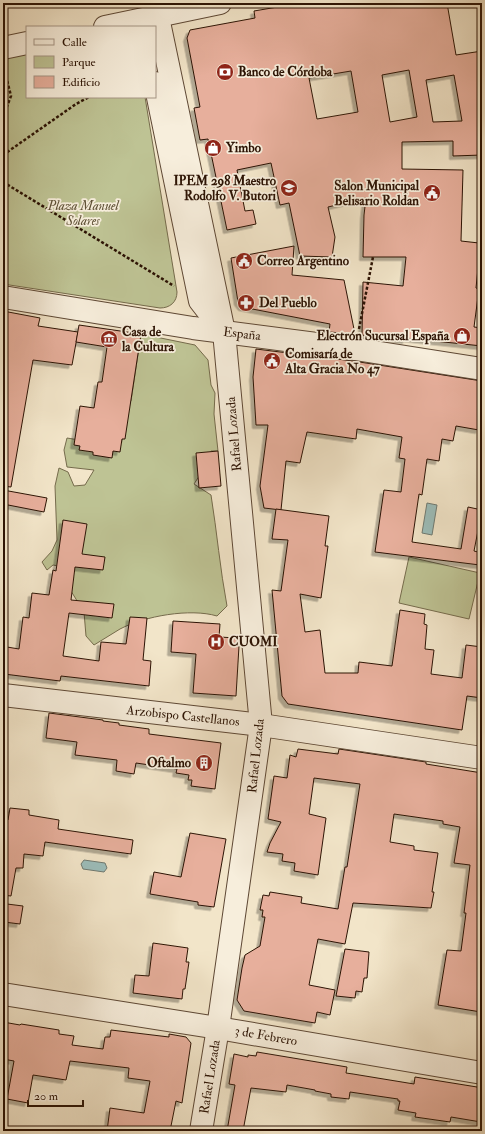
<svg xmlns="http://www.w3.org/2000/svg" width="485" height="1134" font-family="'IM FELL Double Pica',serif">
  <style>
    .green { fill: #bec394; stroke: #756b4c }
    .water { fill: #9cbebb; stroke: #6f7a72 }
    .building { fill: #e7af9c; stroke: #2c1304; fill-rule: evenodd; filter: url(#shadow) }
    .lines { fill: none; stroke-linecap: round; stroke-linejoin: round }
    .minor-casing { stroke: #5e4835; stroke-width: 24 }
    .path { stroke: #2c1304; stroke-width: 2.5; stroke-dasharray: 3 2; stroke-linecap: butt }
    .minor { stroke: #f7eedc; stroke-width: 22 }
    .labels { text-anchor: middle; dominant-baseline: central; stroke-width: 3.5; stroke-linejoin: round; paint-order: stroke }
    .poi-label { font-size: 13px; font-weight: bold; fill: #2c1304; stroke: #f7eedc; text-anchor: start }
    .park-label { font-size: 13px; font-style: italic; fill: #5f5136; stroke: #f7eedc }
    .street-label { font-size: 13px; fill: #2c1304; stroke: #f7eedc }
  </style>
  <defs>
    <filter id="shadow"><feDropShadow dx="-3.5" dy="3.5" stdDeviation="0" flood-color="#0004"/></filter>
  </defs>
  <rect width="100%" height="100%" fill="#f2e5c9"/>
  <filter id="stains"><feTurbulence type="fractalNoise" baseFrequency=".005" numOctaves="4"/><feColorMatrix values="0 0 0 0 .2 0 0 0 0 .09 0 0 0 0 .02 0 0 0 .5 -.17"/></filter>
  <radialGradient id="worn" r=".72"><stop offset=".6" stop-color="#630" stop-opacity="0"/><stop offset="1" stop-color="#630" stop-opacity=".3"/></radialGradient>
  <g class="green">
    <path d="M27,49V97H145L177,292C177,302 170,308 160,308L3,284V53Z"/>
    <path d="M141,334L195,345L208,360L211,385L215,393L214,414L218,451H211L207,464L194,484L211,495C217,532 220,569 227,606L217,616C190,608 145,616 120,629C111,634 103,640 94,645L86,636L84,612L66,583L64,567L53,565L47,570L42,562L52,551L57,540L55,486L59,468L68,472L74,486L85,485L94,470L67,467L64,450L67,438L85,441L131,401Z"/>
    <path d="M409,557L480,573L469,619L399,603Z"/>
  </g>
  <g class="water">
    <path d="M427,503L437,505L432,535L422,533Z"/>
    <path d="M84,860L105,863L107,868L104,872L83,869L81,864Z"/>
  </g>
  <g class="building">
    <path d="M301,3H447L456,55L482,51V155L453,156V141L402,142V169L463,170L461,241L479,243L478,258H479L476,288L479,289L474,327L482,328V346L406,338V340L362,335L363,282L403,286L406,257H363L364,215L366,198L328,207L335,237L332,257L300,256L289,203L280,205L271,163L237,170L245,211L253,210L256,224L227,230L208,139L200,140L194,108L200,107L187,38L190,30L255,18L254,11ZM409,70L417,117L390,122L382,75ZM351,71L358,112L317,119L309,78ZM454,75L462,121L433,122L426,80Z"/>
    <path d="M294,246L292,275L344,280L355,334L329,332L330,324L242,307L238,302L231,258Z"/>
    <path d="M3,311L40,318L38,326L78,332L72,365L33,360L11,487L3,486Z"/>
    <path d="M79,325L141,334L125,439H122L120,452L113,451L112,458L93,455V452L79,450L80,446L74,445L80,406L94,408L98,382H102L107,347L76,342Z"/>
    <path d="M256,349L353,361L482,381V414L479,430L456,426L453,441L442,439L439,461L427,459L422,495L419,494L412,542L461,549L468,507L482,510L474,551L482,553L480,565L375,552L384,490L401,492L405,459L399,458L402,437L357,429L356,439L307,432L300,463L286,461L281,510L264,508L260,486L268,425H256L253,377Z"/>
    <path d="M218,451L221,486L199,488L196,453Z"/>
    <path d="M3,490L47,498L44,512L3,504Z"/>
    <path d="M276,509L329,516L325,546H328L321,598L300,594L305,632L320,630L325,673H358L359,662L392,666L400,610L425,614L424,624L427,625L425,649L434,650L431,674L462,678L466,645L482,647V698L467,696L462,730L288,704L282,696L272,590L281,591L288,540L272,539Z"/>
    <path d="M63,520L87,524L82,554L105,557L103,570L75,567L71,600L114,604L112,618L69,613L63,656L99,661L101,642L126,644L130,617L147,618L143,660L151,661L149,686L61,676L60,681L4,674L7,647L19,649L23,617L29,618L32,593L49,595L53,570L56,571Z"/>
    <path d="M173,621L220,624L219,637L237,638V646H239L236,696L193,693L196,654L171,652Z"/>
    <path d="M49,713L103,720V721L119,723V725L149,729V734L221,743L215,789L191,786L192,780H188L189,775L176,773L177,769L136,763L134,774L116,771L117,760L75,755L77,742L46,738Z"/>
    <path d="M298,749L338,754L339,749L426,762V764L482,773V1004L481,1012L438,1005L447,950L461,951L466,913H464L470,865L454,863L460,827L443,824V821L394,814L390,842L414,846V850L438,853L432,892H434L431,908L353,903L345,944L318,939L309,985L335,990L330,1015L317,1012L315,1023L244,1011L237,1000L242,968L245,955L260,946L265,917H262L263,910H260L263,895L269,896L270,892L302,897L301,903L338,909L345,867H347L360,784L314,778L309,814L326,818L318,875L294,871L295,863L282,861L283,854L267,852L270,843L281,822L268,819L274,776L287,778L290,755L296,757Z"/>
    <path d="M10,808L29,810V815L59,820L58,829L133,840L131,854L45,842L43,856L24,854L23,868H16L11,896L3,895V820H8Z"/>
    <path d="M190,833L226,839L214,907L198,905V902L150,894L154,872L181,877Z"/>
    <path d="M7,904L23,906L20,924L4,922Z"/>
    <path d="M153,943L188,948L186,962H189L185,989H183L182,999L133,993L135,975L149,976Z"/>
    <path d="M345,949L369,952L367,978H364L362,992L356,991L355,998L336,996Z"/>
    <path d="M3,1022L20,1025L21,1024L59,1030V1034L74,1036L72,1045L103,1049L105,1037H110L111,1030L169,1037V1034L186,1037L191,1043L182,1103L176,1101L170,1131H107L110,1108L144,1113L150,1081L128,1078L129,1068L70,1061L66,1080L33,1075L28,1103L7,1099L14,1061L3,1059Z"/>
    <path d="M257,1052L347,1067L346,1073L353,1074L414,1084L415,1077L477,1087L482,1094L481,1122L451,1117L450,1122L415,1117L416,1113L398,1110L400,1101H398V1099L350,1092L349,1099L331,1097V1094L315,1091V1090L287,1085L286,1092L251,1088L243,1131H227L235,1085L229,1084L234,1054L248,1057V1055L256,1056Z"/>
  </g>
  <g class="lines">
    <g class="minor-casing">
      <g id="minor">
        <path d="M155,3L224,332L261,725L218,1028L201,1131"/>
        <path d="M105,27L220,3"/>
        <path d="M3,48L27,43"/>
        <path d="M155,83L200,301L221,328"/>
        <path d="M3,297L193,328L355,349L482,369"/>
        <path d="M3,695L261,725L482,758"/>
        <path d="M3,994L218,1028L482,1073"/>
      </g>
    </g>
    <g class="path">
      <path d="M3,117L11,96L4,68"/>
      <path d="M3,155L76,104L89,97"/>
      <path d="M3,182L174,286"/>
      <path d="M359,329L373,257"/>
    </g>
    <use href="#minor" class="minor"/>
  </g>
  <defs>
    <g id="bank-disc" transform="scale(0.9)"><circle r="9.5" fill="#8f2418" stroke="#f7eedc"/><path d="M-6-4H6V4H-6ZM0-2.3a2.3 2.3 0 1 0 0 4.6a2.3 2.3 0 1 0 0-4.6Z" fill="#fff"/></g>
    <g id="shop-disc" transform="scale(0.9)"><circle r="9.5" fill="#8f2418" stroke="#f7eedc"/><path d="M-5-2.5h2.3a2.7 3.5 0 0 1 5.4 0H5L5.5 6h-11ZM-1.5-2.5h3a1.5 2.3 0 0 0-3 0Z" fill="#fff"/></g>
    <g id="school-disc" transform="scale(0.9)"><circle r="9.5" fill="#8f2418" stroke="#f7eedc"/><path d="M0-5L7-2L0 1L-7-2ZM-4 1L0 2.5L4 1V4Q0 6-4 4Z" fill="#fff"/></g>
    <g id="civic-disc" transform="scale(0.9)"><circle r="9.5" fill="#8f2418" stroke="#f7eedc"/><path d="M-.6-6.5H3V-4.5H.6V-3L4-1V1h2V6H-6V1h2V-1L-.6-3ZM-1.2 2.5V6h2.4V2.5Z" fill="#fff"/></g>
    <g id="pharmacy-disc" transform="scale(0.9)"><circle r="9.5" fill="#8f2418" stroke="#f7eedc"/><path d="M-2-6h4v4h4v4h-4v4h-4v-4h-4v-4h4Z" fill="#fff"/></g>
    <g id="museum-disc" transform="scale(0.9)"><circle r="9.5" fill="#8f2418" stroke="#f7eedc"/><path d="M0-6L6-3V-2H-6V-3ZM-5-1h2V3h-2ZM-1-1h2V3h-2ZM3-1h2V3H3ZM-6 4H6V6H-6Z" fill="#fff"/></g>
    <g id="hospital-disc" transform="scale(0.9)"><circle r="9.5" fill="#8f2418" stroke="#f7eedc"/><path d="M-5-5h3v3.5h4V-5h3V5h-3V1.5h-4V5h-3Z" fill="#fff"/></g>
    <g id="building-disc" transform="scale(0.9)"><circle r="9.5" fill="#8f2418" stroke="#f7eedc"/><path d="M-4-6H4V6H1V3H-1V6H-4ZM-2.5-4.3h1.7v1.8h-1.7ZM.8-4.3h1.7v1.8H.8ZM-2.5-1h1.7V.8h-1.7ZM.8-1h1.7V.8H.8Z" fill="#fff"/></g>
  </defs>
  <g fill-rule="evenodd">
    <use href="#bank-disc" x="225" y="72"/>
    <use href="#shop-disc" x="213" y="148"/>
    <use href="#school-disc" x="289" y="188"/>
    <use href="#civic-disc" x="432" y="193"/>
    <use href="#civic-disc" x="244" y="261"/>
    <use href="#pharmacy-disc" x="246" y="303"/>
    <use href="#shop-disc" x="462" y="336"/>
    <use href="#museum-disc" x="109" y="339"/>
    <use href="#civic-disc" x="272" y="361"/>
    <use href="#hospital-disc" x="216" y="642"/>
    <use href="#building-disc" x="204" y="763"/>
  </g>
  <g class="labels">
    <g class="poi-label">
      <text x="238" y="72">Banco de Córdoba</text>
      <text x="226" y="148">Yimbo</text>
      <text x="276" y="181" text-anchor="end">IPEM 298 Maestro<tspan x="276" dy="15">Rodolfo V. Butori</tspan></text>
      <text x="419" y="186" text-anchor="end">Salon Municipal<tspan x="419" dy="15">Belisario Roldan</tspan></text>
      <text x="257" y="261">Correo Argentino</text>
      <text x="259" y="303">Del Pueblo</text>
      <text x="122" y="332">Casa de<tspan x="122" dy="15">la Cultura</tspan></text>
      <text x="449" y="336" text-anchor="end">Electrón Sucursal España</text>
      <text x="285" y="354">Comisaría de<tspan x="285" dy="15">Alta Gracia No 47</tspan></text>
      <text x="229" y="642">CUOMI</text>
      <text x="191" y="763" text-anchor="end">Oftalmo</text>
    </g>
    <g class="park-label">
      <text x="83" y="206">Plaza Manuel<tspan x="83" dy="15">Solares</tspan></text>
    </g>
    <g class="street-label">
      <text transform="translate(242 334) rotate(7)">España</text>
      <text transform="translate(234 434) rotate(-95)">Rafael Lozada</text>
      <text transform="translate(183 716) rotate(6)">Arzobispo Castellanos</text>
      <text transform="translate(256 756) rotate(-84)">Rafael Lozada</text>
      <text transform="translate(266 1036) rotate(10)">3 de Febrero</text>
      <text transform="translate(210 1077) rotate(-81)">Rafael Lozada</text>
    </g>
  </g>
  <rect width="485" height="1134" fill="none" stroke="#f2e5c9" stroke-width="16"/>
  <rect x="4" y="4" width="477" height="1126" fill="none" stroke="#2c1304" stroke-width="2"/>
  <rect x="8" y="8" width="469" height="1118" fill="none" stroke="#2c1304"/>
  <rect x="26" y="26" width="130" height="72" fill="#f7eedc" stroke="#a69686"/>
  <rect x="34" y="39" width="20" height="6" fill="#f7eedc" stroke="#a69686"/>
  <text x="62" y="46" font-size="12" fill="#2c1304">Calle</text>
  <rect x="34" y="56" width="20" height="12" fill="#bec394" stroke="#a69686"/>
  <text x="62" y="66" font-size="12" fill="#2c1304">Parque</text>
  <rect x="34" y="76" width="20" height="12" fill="#e7af9c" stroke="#a69686"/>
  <text x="62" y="86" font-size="12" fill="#2c1304">Edificio</text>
  <path d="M28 1100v6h55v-6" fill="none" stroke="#2c1304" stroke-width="2"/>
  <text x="34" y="1100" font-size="12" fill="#2c1304" stroke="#f7eedc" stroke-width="3" paint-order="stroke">20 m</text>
  <rect width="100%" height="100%" filter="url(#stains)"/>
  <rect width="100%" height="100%" fill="url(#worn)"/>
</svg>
